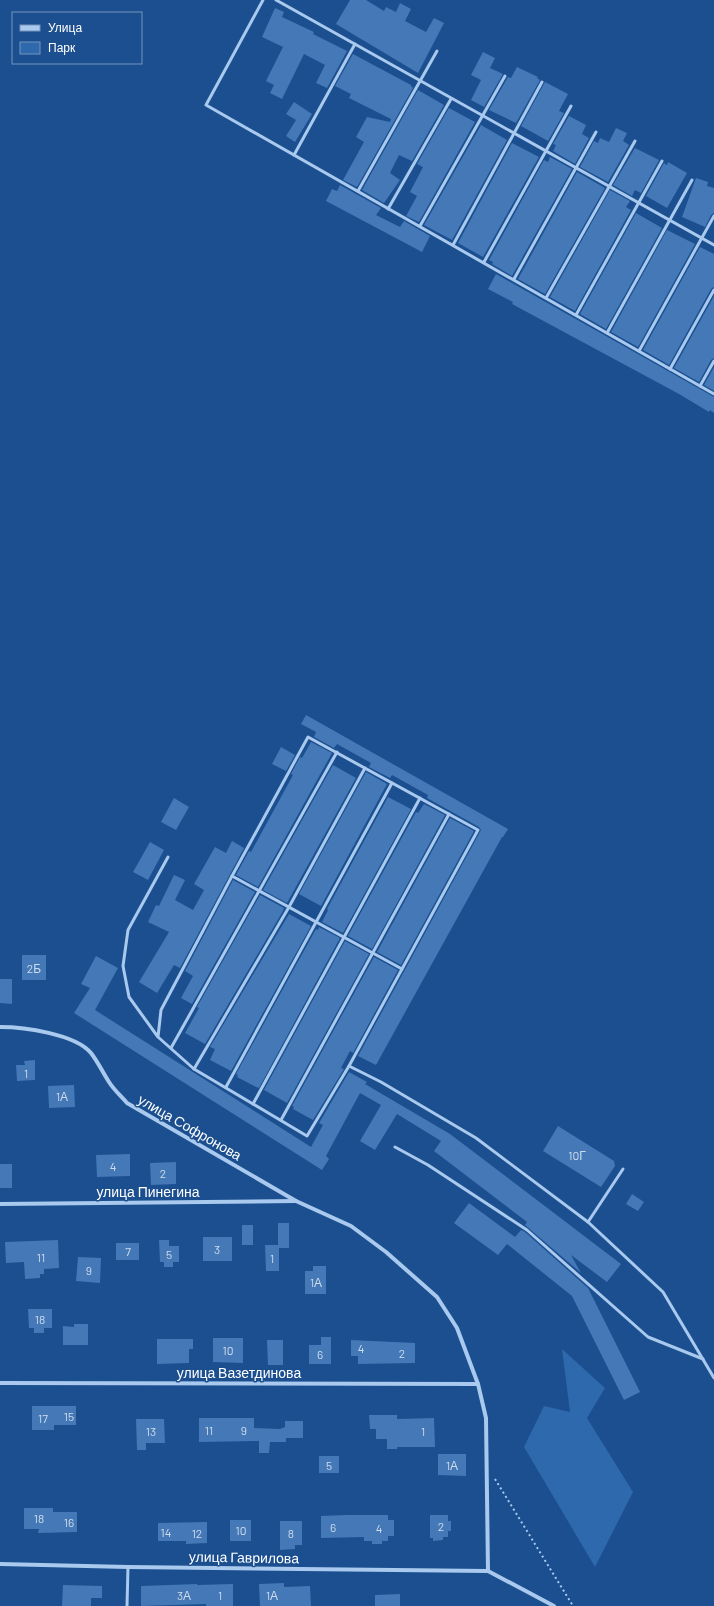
<svg xmlns="http://www.w3.org/2000/svg" width="714" height="1606" font-family="Barlow,sans-serif">
  <style>
    .green { fill: #2e69ad }
    .building { fill: #4478b7 }
    .lines { fill: none; stroke-linecap: round; stroke-linejoin: round }
    .path { stroke: #a9c9ee; stroke-width: 2; stroke-dasharray: 2 3; stroke-linecap: butt }
    .service { stroke: #a9c9ee; stroke-width: 3 }
    .minor { stroke: #a9c9ee; stroke-width: 4 }
    .labels { text-anchor: middle; dominant-baseline: central; stroke-width: 3; stroke-linejoin: round; paint-order: stroke }
    .number-label { font-size: 12px; fill: #d0dded }
    .street-label { font-size: 14px; fill: #fff; stroke: #1b4f8f }
  </style>
  <rect width="100%" height="100%" fill="#1b4f8f"/>
  <path class="green" d="M562,1349L605,1388L587,1418L633,1492L595,1567L524,1447L544,1406L570,1412Z"/>
  <g class="building">
    <path d="M350,0H366L384,11L386,7L396,12L400,3L411,9L405,21L426,32L434,18L444,23L418,73L336,24Z"/>
    <path d="M275,8L284,12L282,17L314,32L313,34L347,51L327,88L316,83L325,65L304,54L282,99L270,93L274,85L266,81L283,47L262,37Z"/>
    <path d="M483,52L495,58L490,68L503,74L484,107L471,100L481,80L471,75Z"/>
    <path d="M353,54L411,85V86L413,88L357,187L343,180L364,142L356,137L367,117L390,122L391,119L349,98L351,94L335,86Z"/>
    <path d="M517,67L538,77L537,78L540,80L516,123L489,110L508,77L511,78Z"/>
    <path d="M545,82L568,94L559,111L564,113L548,141L521,126Z"/>
    <path d="M418,90L444,105L412,161L399,155L390,173L400,180L384,203L362,190Z"/>
    <path d="M294,102L312,114L295,142L286,136L296,120L286,114Z"/>
    <path d="M449,108L475,122L419,222L406,216L417,196L410,192L423,167L417,164Z"/>
    <path d="M569,116L586,125L582,134L589,138L575,164L553,151L556,145L553,144Z"/>
    <path d="M481,125L507,140L452,240L424,225Z"/>
    <path d="M616,128L627,133L623,141L629,145L608,182L580,167L594,141L598,143L600,138L609,142Z"/>
    <path d="M512,143L539,157L483,257L458,243Z"/>
    <path d="M635,148L659,160L641,193L635,190L632,196L613,185Z"/>
    <path d="M550,157L572,169L512,276L492,264L493,262L489,260L544,160L548,162Z"/>
    <path d="M668,162L687,173L667,208L646,196L664,163L667,165Z"/>
    <path d="M577,172L605,188L545,294L518,279Z"/>
    <path d="M696,178L708,182L707,186L714,188V213L711,215L705,227L682,217Z"/>
    <path d="M340,185L381,208L376,215L400,227L404,221L430,236L422,252L326,201L332,189L337,191Z"/>
    <path d="M610,190L630,201L626,207L631,210L575,311L550,297Z"/>
    <path d="M636,213L662,228L606,329L580,314Z"/>
    <path d="M667,230L695,244L638,347L611,332Z"/>
    <path d="M700,247L714,254V287L711,289L669,365L643,350Z"/>
    <path d="M496,274L714,397V413L710,410L709,412L679,394L512,304L513,302L488,289Z"/>
    <path d="M714,296V358L711,360L699,382L674,368Z"/>
    <path d="M714,367V391L704,385Z"/>
    <path d="M306,715L508,829L503,837H502L376,1065L358,1056L481,830L479,827L427,798L428,795L392,775L390,778L369,767L371,763L337,744L334,748L314,737L316,732L301,724Z"/>
    <path d="M311,742L332,753L258,887L236,875L249,851L251,852L293,775L291,774L300,757L302,758Z"/>
    <path d="M281,747L295,755L286,771L272,764Z"/>
    <path d="M333,765L356,778L287,903L263,890Z"/>
    <path d="M366,772L387,784L321,906L299,894Z"/>
    <path d="M388,797L411,809L343,933L322,922L328,910L327,909Z"/>
    <path d="M174,798L189,807L176,830L161,822Z"/>
    <path d="M424,804L445,815L372,949L348,936L416,812L418,813Z"/>
    <path d="M450,818L474,831L401,965L377,952Z"/>
    <path d="M232,841L244,848L180,968L174,965L157,993L139,982L169,932L148,922L156,905L159,906L174,875L185,880L175,900L193,910L204,890L194,884L215,847L226,853Z"/>
    <path d="M150,842L164,850L148,880L133,872Z"/>
    <path d="M233,880L255,892L192,1004L181,998L193,976L185,971Z"/>
    <path d="M260,895L284,908L283,911L205,1044L185,1033L199,1008L197,1007Z"/>
    <path d="M289,914L311,926L231,1071L210,1060L215,1049L210,1047Z"/>
    <path d="M319,927L340,938L259,1088L256,1087L237,1077L238,1075L236,1074L316,929L318,930Z"/>
    <path d="M345,941L369,954L287,1103L264,1090Z"/>
    <rect x="22" y="955" width="24" height="25"/>
    <path d="M96,956L118,968L95,1010L311,1147L323,1125L319,1123L349,1072L367,1082L365,1084L450,1134L621,1264L607,1282L571,1255L581,1273L525,1225L527,1222L434,1151L441,1141L397,1114L375,1150L360,1141L381,1105L360,1093L326,1156L329,1159L322,1170L74,1013L90,988L81,984Z"/>
    <path d="M374,957L398,970L353,1053L350,1051L341,1068L344,1069L313,1120L293,1109L294,1107L292,1106Z"/>
    <path d="M0,979H12V1004L0,1003Z"/>
    <path d="M35,1060V1080L17,1081L16,1065H25L24,1061Z"/>
    <path d="M74,1085L75,1107L49,1108L48,1086Z"/>
    <path d="M558,1126L614,1161L615,1166L601,1187L543,1151Z"/>
    <path d="M130,1154V1176L97,1177L96,1155Z"/>
    <path d="M176,1162V1184L151,1185L150,1163Z"/>
    <rect x="0" y="1164" width="12" height="24"/>
    <path d="M632,1194L644,1202L638,1211L626,1204Z"/>
    <path d="M469,1203L515,1237L521,1230L525,1232L588,1288L640,1392L624,1400L572,1296L507,1244L498,1255L454,1223Z"/>
    <path d="M278,1223H289V1248H279V1271H266L265,1245H278Z"/>
    <rect x="242" y="1225" width="11" height="20"/>
    <rect x="203" y="1237" width="29" height="24"/>
    <path d="M58,1240L59,1268L44,1269V1274H40V1278L25,1279L24,1262L6,1263L5,1242Z"/>
    <path d="M159,1240H169V1246H179V1262H173V1267H164V1262H160Z"/>
    <rect x="116" y="1243" width="23" height="17"/>
    <path d="M78,1257L101,1258L100,1283L76,1281Z"/>
    <path d="M313,1266H326V1294H305V1271H313Z"/>
    <path d="M28,1309H52V1328H44V1333H34V1328H29Z"/>
    <path d="M74,1324H88V1345H63V1326L74,1327Z"/>
    <path d="M321,1337H331V1364H309V1345H321Z"/>
    <path d="M213,1338H243V1363L213,1362Z"/>
    <path d="M157,1339H193V1349H189V1363L157,1364Z"/>
    <path d="M267,1340H283V1365H268Z"/>
    <path d="M351,1340L415,1343V1363L358,1364V1356H351Z"/>
    <path d="M32,1406H76V1425H54V1430H32Z"/>
    <path d="M369,1415H397V1419L434,1418L435,1447H397V1449H387V1439H376V1429H370Z"/>
    <path d="M199,1418H254V1428L280,1429L285,1427V1421H303V1438H286V1442H270L269,1453H259V1441L199,1442Z"/>
    <path d="M136,1419H164L165,1443H146V1450H137Z"/>
    <path d="M438,1454H466V1476L438,1475Z"/>
    <rect x="319" y="1456" width="20" height="17"/>
    <path d="M24,1508H53V1512H77V1532L38,1533L39,1529H24Z"/>
    <path d="M346,1515H388V1520H394V1536H388V1541H382V1544H372V1541H364V1537L321,1538V1516Z"/>
    <path d="M430,1515H448V1521H451V1531H448V1537H443V1540L433,1541V1538H430Z"/>
    <rect x="230" y="1520" width="21" height="21"/>
    <path d="M280,1521H302V1545H295V1549L280,1550Z"/>
    <path d="M207,1522V1543L186,1544V1541H158V1523Z"/>
    <path d="M284,1583V1587L310,1586L311,1606H260L259,1584Z"/>
    <path d="M197,1584V1585L233,1584V1606H206V1604L141,1606V1586Z"/>
    <path d="M63,1585L102,1586V1598H91V1606H62Z"/>
    <path d="M400,1594V1606H375V1595Z"/>
  </g>
  <g class="lines">
    <path class="path" d="M495,1479L573,1606"/>
    <g class="service">
      <path d="M263,0L206,105L714,394"/>
      <path d="M276,0L714,245"/>
      <path d="M294,155L355,44"/>
      <path d="M358,191L437,51"/>
      <path d="M388,209L451,99"/>
      <path d="M420,226L505,76"/>
      <path d="M453,245L542,82"/>
      <path d="M484,262L571,106"/>
      <path d="M514,279L596,132"/>
      <path d="M546,298L635,141"/>
      <path d="M576,315L662,161"/>
      <path d="M607,333L692,180"/>
      <path d="M639,351L714,216"/>
      <path d="M670,369L714,290"/>
      <path d="M700,386L714,361"/>
      <path d="M232,876L402,969"/>
      <path d="M158,1037L161,1010L232,876L308,737L478,830L349,1066L307,1136L194,1069L158,1037L129,997L123,966L128,930L168,857"/>
      <path d="M171,1048L337,752"/>
      <path d="M349,1066L381,1082L476,1138L588,1222L663,1292L714,1378"/>
      <path d="M194,1069L289,907L365,768"/>
      <path d="M226,1087L392,783"/>
      <path d="M253,1104L420,798"/>
      <path d="M281,1120L449,814"/>
      <path d="M395,1147L428,1165L527,1230L648,1337L703,1359"/>
      <path d="M588,1222L623,1169"/>
      <path d="M127,1606L128,1567"/>
    </g>
    <g class="minor">
      <path d="M0,1027C24,1027 75,1034 91,1053C98,1062 103,1073 109,1082C114,1090 121,1096 127,1103L296,1201L351,1226L386,1252L437,1297L457,1328L478,1384L486,1418L488,1571L554,1606"/>
      <path d="M0,1204L296,1201"/>
      <path d="M0,1383L478,1384"/>
      <path d="M0,1564L128,1567L488,1571"/>
    </g>
  </g>
  <g class="labels">
    <g class="number-label">
      <text x="34" y="968">2Б</text>
      <text x="26" y="1073">1</text>
      <text x="62" y="1096">1А</text>
      <text x="577" y="1155">10Г</text>
      <text x="113" y="1166">4</text>
      <text x="163" y="1173">2</text>
      <text x="217" y="1249">3</text>
      <text x="128" y="1251">7</text>
      <text x="169" y="1254">5</text>
      <text x="41" y="1257">11</text>
      <text x="272" y="1258">1</text>
      <text x="89" y="1270">9</text>
      <text x="316" y="1282">1А</text>
      <text x="40" y="1319">18</text>
      <text x="361" y="1348">4</text>
      <text x="228" y="1350">10</text>
      <text x="402" y="1353">2</text>
      <text x="320" y="1354">6</text>
      <text x="69" y="1416">15</text>
      <text x="43" y="1418">17</text>
      <text x="209" y="1430">11</text>
      <text x="244" y="1430">9</text>
      <text x="151" y="1431">13</text>
      <text x="423" y="1431">1</text>
      <text x="329" y="1465">5</text>
      <text x="452" y="1465">1А</text>
      <text x="39" y="1518">18</text>
      <text x="69" y="1522">16</text>
      <text x="441" y="1526">2</text>
      <text x="333" y="1527">6</text>
      <text x="379" y="1528">4</text>
      <text x="241" y="1530">10</text>
      <text x="166" y="1532">14</text>
      <text x="197" y="1533">12</text>
      <text x="291" y="1533">8</text>
      <text x="184" y="1595">3А</text>
      <text x="220" y="1595">1</text>
      <text x="272" y="1595">1А</text>
    </g>
    <g class="street-label">
      <text transform="translate(190 1127) rotate(30)">улица Софронова</text>
      <text x="148" y="1191">улица Пинегина</text>
      <text x="239" y="1372">улица Вазетдинова</text>
      <text transform="translate(244 1557) rotate(1)">улица Гаврилова</text>
    </g>
  </g>
  <rect x="12" y="12" width="130" height="52" fill="#1b4f8f" stroke="#7695bc"/>
  <rect x="20" y="25" width="20" height="6" fill="#a9c9ee" stroke="#7695bc"/>
  <text x="48" y="32" font-size="12" fill="#ffffff">Улица</text>
  <rect x="20" y="42" width="20" height="12" fill="#2e69ad" stroke="#7695bc"/>
  <text x="48" y="52" font-size="12" fill="#ffffff">Парк</text>
</svg>
